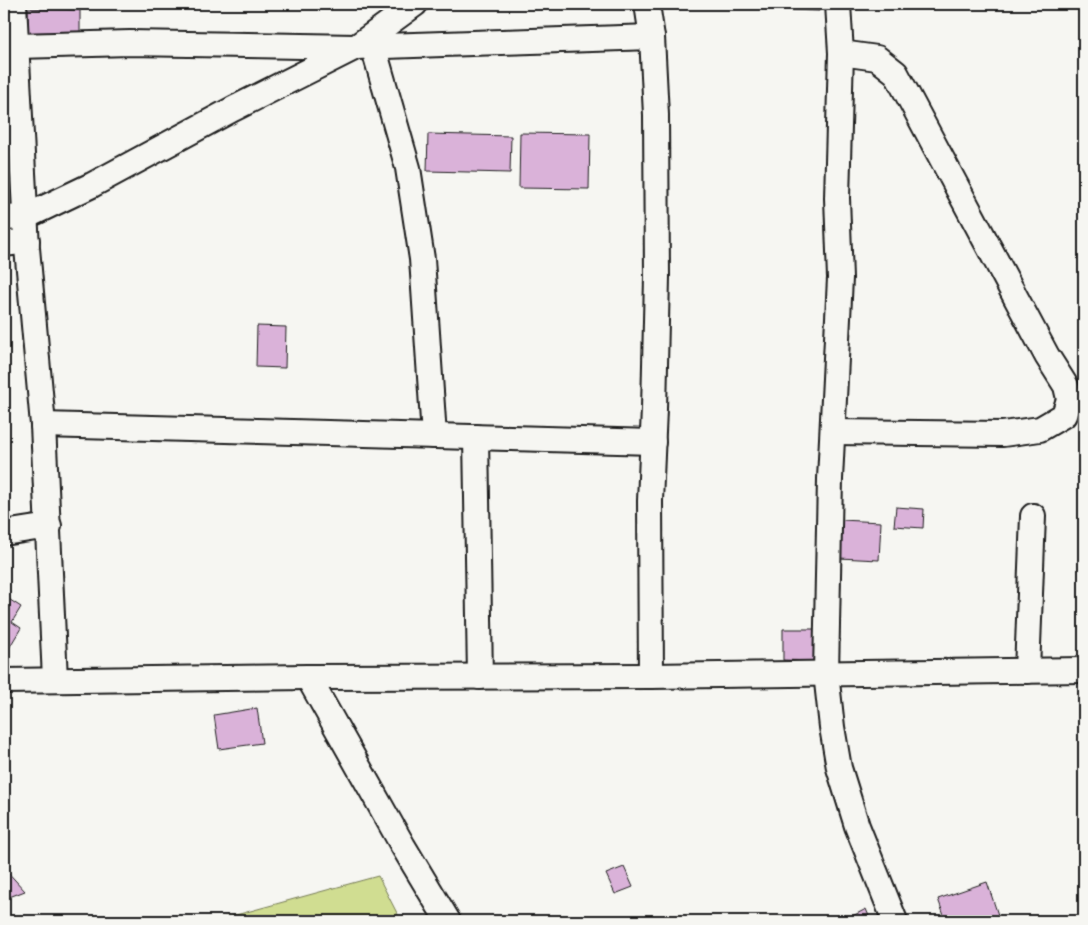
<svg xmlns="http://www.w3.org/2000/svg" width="1088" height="925" font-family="Itim,sans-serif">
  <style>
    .green { fill: #d0dd91; stroke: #767c56 }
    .building { fill: #dab2d9; stroke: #1c1c1c }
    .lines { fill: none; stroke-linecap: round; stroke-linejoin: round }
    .minor-casing { stroke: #1c1c1c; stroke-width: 28 }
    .minor { stroke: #f6f6f2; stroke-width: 24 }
  </style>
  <rect width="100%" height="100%" fill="#f6f6f2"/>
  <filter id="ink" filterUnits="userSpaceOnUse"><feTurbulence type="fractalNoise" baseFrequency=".02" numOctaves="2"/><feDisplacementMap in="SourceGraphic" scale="10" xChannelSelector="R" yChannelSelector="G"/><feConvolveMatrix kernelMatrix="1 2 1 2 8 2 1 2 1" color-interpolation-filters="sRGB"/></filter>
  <g filter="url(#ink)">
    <path class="green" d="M378,876L399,917L384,921H214Z"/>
    <g class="building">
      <path d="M788,4H820L819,11L787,10Z"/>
      <path d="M28,8L80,10V35L28,34Z"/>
      <path d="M520,133L590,134L589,189L519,188Z"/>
      <path d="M428,134L511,136L510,173L427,171Z"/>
      <path d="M257,326L286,327L285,368L256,367Z"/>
      <path d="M896,507L924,509L923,528L894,526Z"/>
      <path d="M841,520L881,522L879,560L839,558Z"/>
      <path d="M4,596L21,607L12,622L21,628L9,648L4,645Z"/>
      <path d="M783,629H814V661L783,660Z"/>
      <path d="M257,708L262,743L219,749L214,715Z"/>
      <path d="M624,867L633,887L615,894L606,874Z"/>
      <path d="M4,868L25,891L4,899Z"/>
      <path d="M987,882L999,918L989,921H946L938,899Z"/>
      <path d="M866,909L871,921H843Z"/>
    </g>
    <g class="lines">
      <g class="minor-casing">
        <g id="minor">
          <path d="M14,4L27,248L43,425L55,679"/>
          <path d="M647,4L652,37L656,115L657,277L654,409L650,501L651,676"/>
          <path d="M838,4L841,53L837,198L840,278L830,479L826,673L832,727L839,768L857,826L895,921"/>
          <path d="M17,46L130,43L356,47L652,37"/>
          <path d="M373,46L408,168L422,259L434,436"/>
          <path d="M4,218L25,217L92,185L233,109L356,47L415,4"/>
          <path d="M4,244L27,241"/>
          <path d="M43,425L653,442"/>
          <path d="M833,432L1003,434L1040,429L1064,415L1069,399L1066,386L1047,356L896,73L877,58L841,53"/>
          <path d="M476,437L480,677"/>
          <path d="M4,533L49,526"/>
          <path d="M1027,671L1033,516"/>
          <path d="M308,677L403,846L448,921"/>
          <path d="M4,681L308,677L651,676L1084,670"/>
        </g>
      </g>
      <use href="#minor" class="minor"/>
    </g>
  </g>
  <rect width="1088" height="925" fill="none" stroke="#f6f6f2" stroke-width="20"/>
  <rect x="10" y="10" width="1068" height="905" fill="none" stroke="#1c1c1c" stroke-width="2" filter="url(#ink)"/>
</svg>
